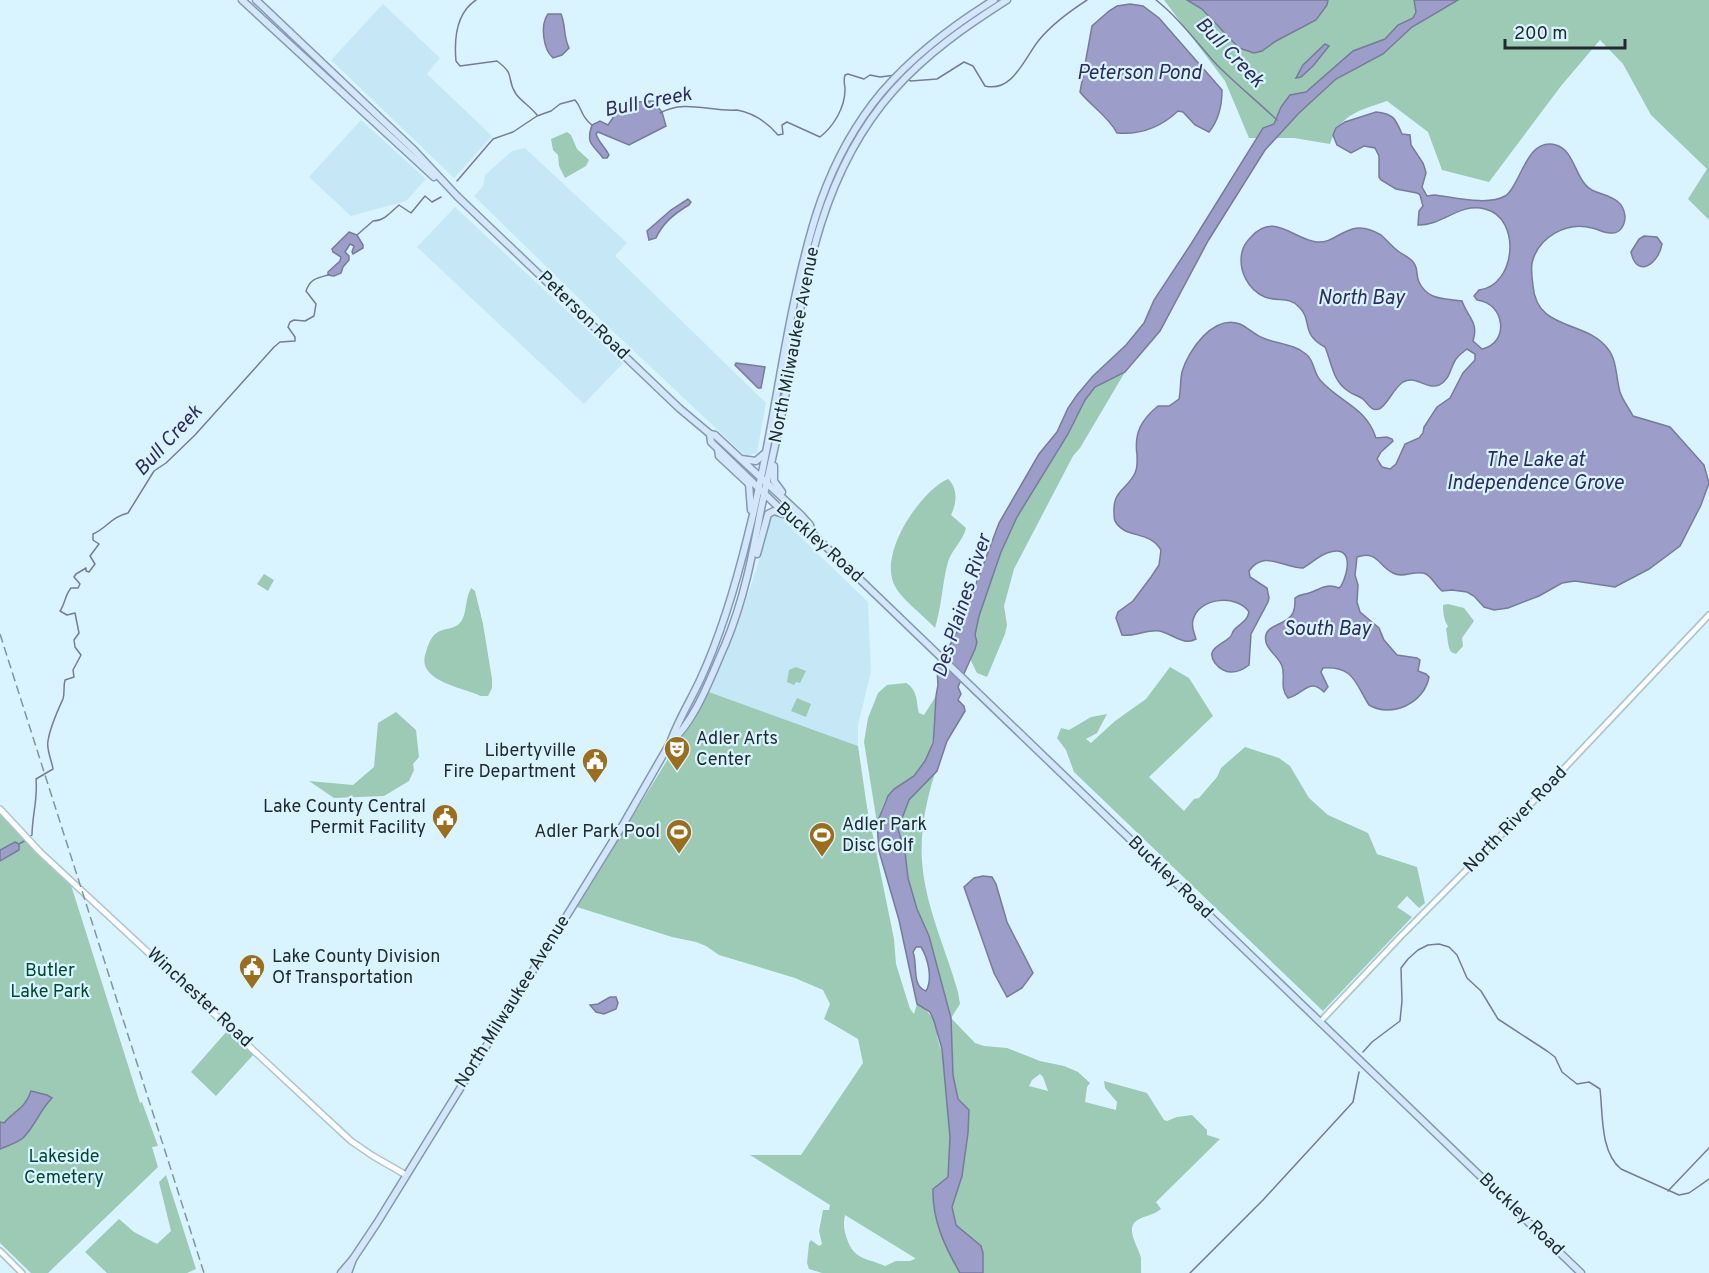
<svg xmlns="http://www.w3.org/2000/svg" width="1709" height="1273" font-family="Overpass,sans-serif">
  <style>
    .built { fill: #c6e8f6 }
    .green { fill: #9ccab4; fill-rule: evenodd }
    .water { fill: #9c9ec9; stroke: #777b9a; stroke-width: 1.5; fill-rule: evenodd }
    .lines { fill: none; stroke-linecap: round; stroke-linejoin: round }
    .stream { stroke: #777b9a; stroke-width: 1.5 }
    .tertiary-casing { stroke: #acc6d0; stroke-width: 8 }
    .secondary-casing { stroke: #acc6d0; stroke-width: 8 }
    .primary-casing { stroke: #8399b1; stroke-width: 9 }
    .tertiary { stroke: #fff; stroke-width: 4.5 }
    .secondary { stroke: #fff; stroke-width: 5 }
    .primary { stroke: #d4e6fa; stroke-width: 6 }
    .rail { stroke: #81949b; stroke-width: 1.5; stroke-dasharray: 9 4.5; stroke-linecap: butt }
    .labels { text-anchor: middle; dominant-baseline: central; stroke-width: 4.5; stroke-linejoin: round; paint-order: stroke }
    .street-label { font-size: 18px; fill: #202a2e; stroke: #daf4ff }
    .poi-label { font-size: 18px; fill: #202a2e; stroke: #daf4ff; text-anchor: start }
    .park-label { font-size: 18px; fill: #004630; stroke: #daf4ff }
    .water-label { font-size: 20px; font-style: italic; fill: #2d2a5f; stroke: #daf4ff }
  </style>
  <rect width="100%" height="100%" fill="#daf4ff"/>
  <g class="built">
    <path d="M383,4L440,58L427,74L492,136L454,178L331,60Z"/>
    <path d="M361,120L426,179L406,201L351,216L309,177Z"/>
    <path d="M525,148L627,243L615,256L766,403L757,453L747,456L741,452L604,323L474,196L483,186L485,175L512,151Z"/>
    <path d="M455,207L623,363L584,404L417,247Z"/>
    <path d="M772,515H778L868,602L871,671L858,726V746L709,692L738,624L758,564L768,519Z"/>
  </g>
  <g class="green">
    <path d="M1164,0H1709V220L1688,199L1707,169L1651,115L1623,64L1600,40L1561,86L1489,182L1442,170L1428,132L1387,101C1359,111 1341,113 1330,144L1294,138H1249L1225,81Z"/>
    <path d="M567,132L571,135L577,149L589,160L586,166L565,178L559,166L558,155L553,150L551,139Z"/>
    <path d="M1125,372L1080,448L1073,456L1014,569L1004,606L1007,625L1005,634L987,677L977,673L970,659L975,649V635L979,616L991,582L1007,536L1017,517L1068,434L1085,400L1095,387Z"/>
    <path d="M948,479C958,488 957,503 951,515L966,528C963,541 952,549 948,562C942,584 942,605 935,628C925,617 903,600 896,588C876,557 919,492 948,479Z"/>
    <path d="M264,574L274,580L268,591L257,584Z"/>
    <path d="M471,588L475,591L483,624L492,679V688L488,696H481C462,687 415,681 426,652C428,645 431,636 438,632C447,627 456,630 462,620C467,611 465,599 471,588Z"/>
    <path d="M1448,604L1464,608L1474,621L1462,638L1463,646L1456,654L1451,652C1447,646 1448,637 1446,629L1448,626C1444,621 1443,612 1443,605Z"/>
    <path d="M796,667L806,671L800,683L796,682L794,685L787,682L789,670Z"/>
    <path d="M1170,667L1189,678L1213,716L1149,777L1184,811L1194,799L1199,798L1217,777L1221,768L1245,747L1279,758L1290,766L1309,798L1328,815L1368,833L1377,854L1417,867L1425,903L1419,908L1407,896L1397,907L1412,917L1323,1011L1074,772L1066,750L1057,738L1061,728L1069,730L1091,717L1107,714L1097,733L1086,739L1091,743L1115,721L1146,699Z"/>
    <path d="M906,683C918,690 916,701 919,713L924,715L936,696C935,725 936,755 913,777C908,782 900,785 894,789C884,796 881,813 877,823L864,742L868,718L878,693L887,685Z"/>
    <path d="M709,692L858,746L867,807L894,939L896,964L910,1009L914,1014L917,1004C945,1022 931,1031 943,1053C945,1057 950,1061 953,1065L951,1018L929,936L917,909L908,878L905,852L898,829L909,800L935,773C926,801 920,832 922,861C925,906 946,949 958,992L960,1004L951,1018L975,1043L984,1046L1007,1048L1040,1061L1064,1066L1078,1072L1090,1083L1087,1087L1085,1102L1116,1110L1117,1102L1105,1088L1104,1081L1147,1093L1164,1120L1167,1121L1177,1117L1192,1115L1207,1130V1135L1220,1139L1156,1202L1161,1209C1153,1216 1141,1216 1135,1222C1126,1231 1139,1248 1141,1258C1141,1263 1141,1268 1141,1273H822L809,1269L807,1263L809,1243L811,1240L819,1246L822,1244L819,1231L823,1210H829L830,1205L750,1155H801L863,1063L858,1039L824,1019L830,1004L823,990L795,978L719,955L706,946L696,942L672,937L577,907ZM1040,1074L1043,1077L1048,1091L1029,1086L1032,1080ZM845,1215L915,1258V1259L910,1261H896L885,1266C867,1258 854,1260 847,1239C844,1230 843,1224 845,1215Z"/>
    <path d="M797,698L811,704L806,717L791,711Z"/>
    <path d="M396,712L416,730L419,757L413,764L414,770L409,781L384,796L334,798L309,781L353,785L374,767L378,723Z"/>
    <path d="M0,814L71,885L140,1103L142,1102L158,1146L152,1147L158,1167L48,1273H31L0,1243Z"/>
    <path d="M227,1031L253,1055L216,1096L191,1072Z"/>
    <path d="M166,1175L196,1269L187,1273H107L85,1252L119,1219L134,1232L157,1244L171,1231L159,1182Z"/>
  </g>
  <g class="water">
    <path d="M1187,0H1328L1327,5L1316,20L1276,41L1262,51L1254,53L1239,48L1202,9Z"/>
    <path d="M1414,0H1458L1412,27L1383,54L1336,79L1299,113L1265,150L1208,241L1160,331L1125,372L1095,387L1085,400L1068,434L1017,517L1001,552L979,616L975,635L977,642L975,649L958,687L961,694L958,700L964,706L965,711L947,741L937,771L909,800L898,829L905,852L908,878L917,909L929,936L951,1018L953,1075L958,1099L969,1110L968,1133L962,1176L952,1207L956,1225L981,1246L983,1253V1273H960C945,1247 932,1220 933,1189L948,1177L950,1137L942,1049L934,1021L930,1012L917,1004L899,920L879,851L877,823L888,796L894,789L914,776L925,761L933,743L934,732L936,696L938,685L937,669L960,626L999,523L1039,454L1057,432L1068,408L1077,395L1093,376L1126,345L1144,323L1154,300L1191,244L1263,128L1274,124L1281,107L1290,95L1306,92L1353,51L1385,39L1398,25L1413,18L1416,12ZM916,947H921C928,958 933,979 926,991C911,986 918,964 913,952Z"/>
    <path d="M1130,4L1143,6L1159,18L1222,90C1222,105 1218,121 1209,132L1195,125L1183,112L1178,111C1161,127 1140,135 1117,133C1108,116 1091,106 1080,92L1092,26L1109,11L1117,6Z"/>
    <path d="M548,14H561C566,25 563,36 569,48L562,55L553,58C543,49 540,25 548,14Z"/>
    <path d="M1325,44L1329,46L1313,66L1301,77L1296,78L1303,65Z"/>
    <path d="M653,101L662,112L666,126L629,145L598,132L596,134C599,143 605,147 609,155L607,158H603C594,145 585,145 592,125L600,121L608,125L619,109H624L636,102Z"/>
    <path d="M1376,112C1394,114 1395,118 1402,134L1410,135L1411,145L1423,163L1425,169L1426,173L1422,187L1427,196L1434,195C1453,197 1488,206 1505,196C1520,188 1526,136 1556,145C1575,150 1575,181 1592,190C1606,197 1623,197 1625,216C1625,226 1620,234 1610,233C1603,233 1598,229 1592,228C1567,221 1538,237 1532,263C1531,270 1532,279 1533,286C1537,332 1586,319 1608,349C1617,360 1616,378 1620,392C1623,401 1629,408 1633,416L1670,427L1704,465L1709,483L1701,505L1680,546L1649,569L1615,587L1575,581L1562,583L1539,596L1508,608L1494,610L1484,607L1474,596L1467,592L1452,590L1442,591C1436,586 1432,577 1426,574C1416,569 1403,579 1393,573C1378,566 1378,550 1357,557L1355,575L1358,585L1357,602L1360,612L1379,628L1384,640L1397,655L1417,658L1420,660L1418,671L1426,674L1429,677C1424,704 1391,718 1369,705C1355,683 1354,666 1323,668L1321,672L1328,687L1324,692C1309,677 1304,694 1288,698C1279,687 1286,677 1282,666C1279,657 1268,651 1266,642C1262,625 1283,626 1291,616C1295,611 1295,605 1295,598C1300,594 1303,595 1309,593C1321,589 1326,583 1339,588L1341,586C1349,572 1354,543 1327,553C1318,556 1311,564 1303,568C1283,568 1264,549 1249,571L1250,577L1267,588L1269,598L1268,602L1251,634L1249,665C1244,669 1238,672 1231,672C1225,672 1219,668 1215,663C1205,649 1221,645 1229,638C1233,635 1231,634 1234,630C1240,623 1247,622 1249,612C1238,594 1198,597 1193,620C1191,627 1194,632 1196,639C1184,646 1172,634 1160,631C1146,629 1136,637 1122,635L1116,618L1118,612L1133,601L1151,577L1159,565L1161,550C1148,529 1126,540 1115,521C1114,519 1114,515 1114,512C1113,490 1127,490 1135,473C1138,467 1137,461 1137,455C1134,433 1141,420 1158,406H1169L1179,399C1181,390 1180,381 1182,372C1188,351 1213,314 1240,324C1247,327 1255,335 1263,338C1277,344 1294,344 1306,354C1315,361 1313,373 1321,381C1341,403 1366,407 1376,438L1387,437L1392,439L1393,441L1381,452L1377,459L1382,467L1390,469L1396,464L1405,444L1419,438L1423,433L1424,427L1437,407L1450,398L1463,373L1475,360V354L1467,349C1463,352 1459,355 1456,359C1450,368 1450,380 1439,385C1426,390 1417,375 1403,382C1393,389 1386,407 1379,409C1371,411 1369,405 1364,400C1360,396 1353,395 1348,391C1332,380 1332,363 1325,347C1300,334 1313,320 1299,307C1289,296 1278,302 1265,297C1248,290 1238,270 1242,252C1243,247 1247,241 1251,237C1274,211 1294,240 1317,242C1339,244 1348,215 1381,235C1387,240 1391,246 1398,251C1403,255 1412,258 1415,265C1418,270 1416,276 1419,282C1428,301 1445,298 1462,301C1468,318 1479,322 1473,341L1482,349C1510,343 1505,303 1477,300L1474,296L1479,290C1516,286 1522,218 1485,209C1460,202 1442,226 1418,225L1419,211L1423,206L1420,195L1417,193L1396,189L1381,180L1379,177V156L1375,148L1364,146L1351,153L1337,145L1333,135L1336,128L1345,122Z"/>
    <path d="M688,199L691,202L689,205C675,213 662,224 656,238L649,240L647,231L671,210Z"/>
    <path d="M349,232L357,235L363,245V248L353,254L352,252L354,246L350,244L345,252L349,256V260L343,267L341,273L334,276L328,275V272L340,261L341,257L333,252L332,249Z"/>
    <path d="M1644,236L1657,237L1662,244C1659,263 1637,280 1631,252L1639,239Z"/>
    <path d="M736,363L765,367L761,388H758L735,365Z"/>
    <path d="M15,842L19,844V850L0,861V850Z"/>
    <path d="M983,876L992,877L996,884L1007,922L1033,973L1022,988L1007,997L994,973L964,887L974,878Z"/>
    <path d="M610,997H616L618,1003L616,1009L604,1014L596,1012L590,1005L598,1004Z"/>
    <path d="M31,1091L47,1095L52,1098C40,1110 35,1126 23,1138C17,1143 7,1146 0,1149V1122L4,1123C15,1110 25,1109 31,1091Z"/>
  </g>
  <g class="lines">
    <g class="stream">
      <path d="M476,0C456,13 454,39 456,61L460,66L497,61C517,76 505,77 516,94C522,102 531,107 537,115"/>
      <path d="M1156,0C1180,19 1197,43 1217,65C1236,84 1257,101 1277,120"/>
      <path d="M906,79L911,81L937,79L964,62L973,66L985,86C1013,93 1025,57 1039,40C1052,24 1070,11 1087,0"/>
      <path d="M660,113C685,99 710,112 737,110C753,113 767,122 778,135L783,134L782,125L787,122L820,137C834,126 845,107 845,90C845,84 843,81 845,75L848,74L864,79L870,75L880,77L896,75"/>
      <path d="M457,181L493,139L513,132L537,116L551,111L560,104L575,100C583,109 580,116 592,125"/>
      <path d="M357,235L373,221C384,221 391,212 399,205L411,213L425,196L432,202L441,197"/>
      <path d="M29,837L32,835C32,816 38,799 36,779L53,769C52,761 46,749 48,741C50,727 57,712 63,699C65,693 63,687 65,680L74,677L73,670L81,655L75,647L74,640L79,633L75,613L67,615L60,611C65,604 65,595 71,588H78L80,584L74,577L76,574L86,568V571L89,572L95,564L90,556L99,544L93,540V534C107,528 111,517 128,513L154,471L166,463L195,435L274,347L280,342L295,341V337L288,327L290,322L294,320L305,321L314,316L316,304L306,291C310,279 317,278 328,275"/>
      <path d="M19,844L26,840"/>
      <path d="M1363,1052L1372,1042L1400,1021L1402,1001L1401,968L1408,959L1418,950L1428,945L1439,944L1449,947L1457,955L1467,978L1481,991L1498,1019L1547,1051L1555,1057L1562,1072L1577,1084L1589,1082L1600,1089C1603,1114 1600,1152 1621,1169L1679,1195L1689,1193L1709,1179"/>
      <path d="M1668,1191L1709,1148"/>
      <path d="M1190,1273L1263,1200L1353,1102L1359,1072"/>
    </g>
    <g class="tertiary-casing">
      <g id="tertiary">
        <path d="M1320,1022L1401,936L1504,832L1709,615"/>
        <path d="M0,1251L22,1273"/>
      </g>
    </g>
    <g class="secondary-casing">
      <path id="secondary" d="M0,809L40,852L351,1141L373,1156L406,1175"/>
    </g>
    <g class="primary-casing">
      <g id="primary">
        <path d="M242,0L434,177"/>
        <path d="M256,0L414,150L457,196L679,408L710,434L715,435L801,515L810,525L812,533"/>
        <path d="M710,434L711,442L803,531L812,533L819,540L1581,1273"/>
        <path d="M718,449L719,456L749,484L751,510"/>
        <path d="M741,459L756,461L764,454"/>
        <path d="M774,466V481L782,492"/>
        <path d="M757,554L768,514L774,511L783,514"/>
        <path d="M670,743C696,720 711,676 725,645C744,600 752,557 761,509C770,466 781,424 788,380C805,276 821,172 894,90C927,53 966,26 1007,0"/>
        <path d="M341,1273L353,1259L377,1223L624,823L670,743C678,720 691,700 701,678C722,632 736,584 748,535C766,465 776,393 790,322C807,237 825,160 882,92C914,55 952,26 994,0"/>
        <path d="M348,1273L353,1259"/>
      </g>
    </g>
    <use href="#tertiary" class="tertiary"/>
    <use href="#secondary" class="secondary"/>
    <use href="#primary" class="primary"/>
    <path class="rail" d="M0,634L204,1273"/>
  </g>
  <defs>
    <g id="theatre-pin" transform="scale(1.35)"><path d="M0 17L-7.5 6A9.5 9.5 0 1 1 7.5 6Z" fill="#9b6d1e" stroke="#daf4ff"/><path d="M-5-5.5Q0-4 5-5.5V0Q5 5 0 6Q-5 5-5 0ZM-3.3-2.5H-1v1.5H-3.3ZM1-2.5H3.3v1.5H1ZM-2.8 1Q0 5.5 2.8 1Z" fill="#fff"/></g>
    <g id="civic-pin" transform="scale(1.35)"><path d="M0 17L-7.5 6A9.5 9.5 0 1 1 7.5 6Z" fill="#9b6d1e" stroke="#daf4ff"/><path d="M-.6-6.5H3V-4.5H.6V-3L4-1V1h2V6H-6V1h2V-1L-.6-3ZM-1.2 2.5V6h2.4V2.5Z" fill="#fff"/></g>
    <g id="stadium-pin" transform="scale(1.35)"><path d="M0 17L-7.5 6A9.5 9.5 0 1 1 7.5 6Z" fill="#9b6d1e" stroke="#daf4ff"/><path d="M0-5a6.5 5 0 1 0 0 10a6.5 5 0 1 0 0-10ZM-3.5-1.8h7v3.6h-7Z" fill="#fff"/></g>
  </defs>
  <g fill-rule="evenodd">
    <use href="#theatre-pin" x="677" y="749"/>
    <use href="#civic-pin" x="595" y="761"/>
    <use href="#civic-pin" x="445" y="817"/>
    <use href="#stadium-pin" x="679" y="832"/>
    <use href="#stadium-pin" x="822" y="835"/>
    <use href="#civic-pin" x="252" y="967"/>
  </g>
  <g class="labels">
    <g class="street-label">
      <text transform="translate(583 316) rotate(44)">Peterson Road</text>
      <text transform="translate(795 345) rotate(-79)">North Milwaukee Avenue</text>
      <text transform="translate(819 543) rotate(42)">Buckley Road</text>
      <text transform="translate(1516 820) rotate(-46)">North River Road</text>
      <text transform="translate(1170 878) rotate(44)">Buckley Road</text>
      <text transform="translate(199 998) rotate(43)">Winchester Road</text>
      <text transform="translate(513 1002) rotate(-58)">North Milwaukee Avenue</text>
      <text transform="translate(1521 1215) rotate(44)">Buckley Road</text>
    </g>
    <g class="poi-label">
      <text x="696" y="739">Adler Arts<tspan x="696" dy="21">Center</tspan></text>
      <text x="576" y="751" text-anchor="end">Libertyville<tspan x="576" dy="21">Fire Department</tspan></text>
      <text x="426" y="807" text-anchor="end">Lake County Central<tspan x="426" dy="21">Permit Facility</tspan></text>
      <text x="842" y="825">Adler Park<tspan x="842" dy="21">Disc Golf</tspan></text>
      <text x="660" y="832" text-anchor="end">Adler Park Pool</text>
      <text x="272" y="957">Lake County Division<tspan x="272" dy="21">Of Transportation</tspan></text>
    </g>
    <g class="park-label">
      <text x="50" y="971">Butler<tspan x="50" dy="21">Lake Park</tspan></text>
      <text x="64" y="1157">Lakeside<tspan x="64" dy="21">Cemetery</tspan></text>
    </g>
    <g class="water-label">
      <text transform="translate(1229 53) rotate(46)">Bull Creek</text>
      <text x="1139" y="74">Peterson Pond</text>
      <text transform="translate(648 103) rotate(-11)">Bull Creek</text>
      <text x="1361" y="299">North Bay</text>
      <text transform="translate(169 441) rotate(-47)">Bull Creek</text>
      <text x="1535" y="461">The Lake at<tspan x="1535" dy="23">Independence Grove</tspan></text>
      <text transform="translate(963 606) rotate(-72)">Des Plaines River</text>
      <text x="1327" y="630">South Bay</text>
    </g>
  </g>
  <path d="M1505 39v9h120v-9" fill="none" stroke="#202a2e" stroke-width="3"/>
  <text x="1514" y="39" font-size="18" fill="#202a2e" stroke="#daf4ff" stroke-width="4.5" paint-order="stroke">200 m</text>
</svg>
